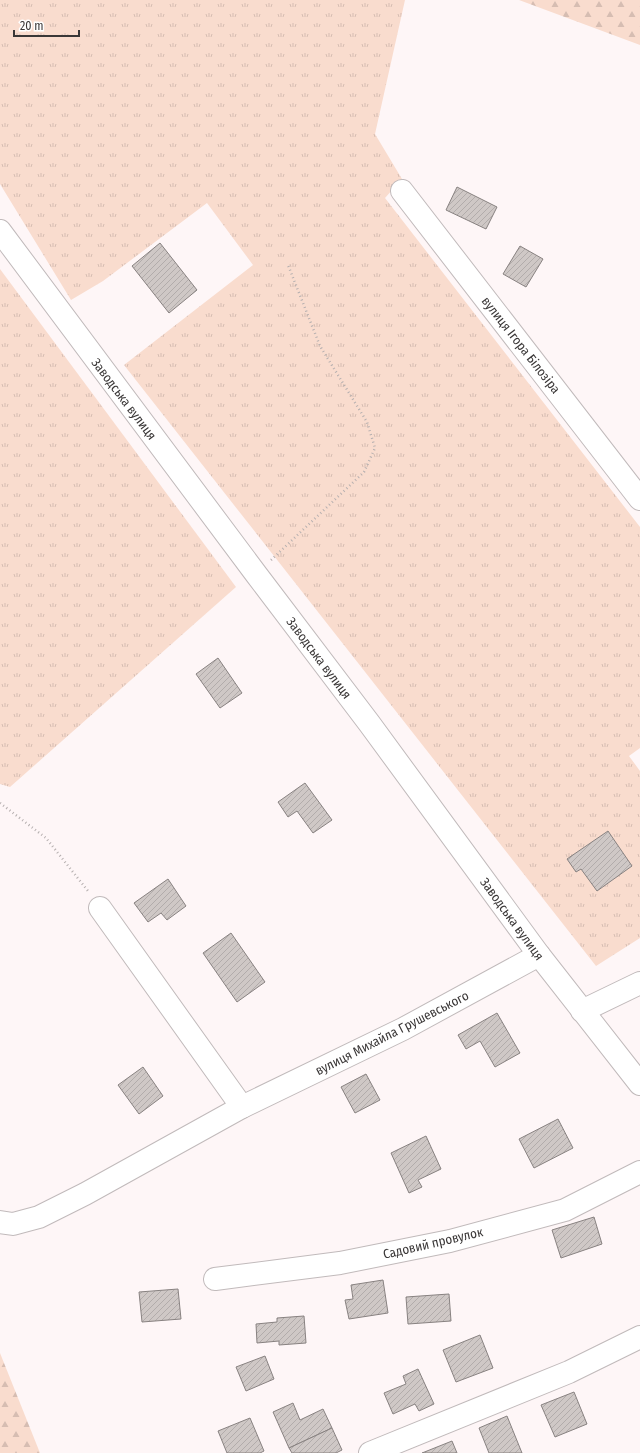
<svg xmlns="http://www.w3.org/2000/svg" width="640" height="1453" font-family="'Fira Sans Condensed',sans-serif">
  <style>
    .grass { fill: url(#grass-tufts) }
    .forest { fill: url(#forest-firs) }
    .building { fill: url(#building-hatch); stroke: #888281 }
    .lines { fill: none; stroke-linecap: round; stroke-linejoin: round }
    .minor-casing { stroke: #c1babb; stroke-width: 24 }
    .path { stroke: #b5afaf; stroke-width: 2.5; stroke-dasharray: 1 3; stroke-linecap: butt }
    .minor { stroke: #fff; stroke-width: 22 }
    .labels { text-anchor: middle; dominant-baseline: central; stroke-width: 3.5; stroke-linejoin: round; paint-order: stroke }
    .street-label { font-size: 13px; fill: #3a3737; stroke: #fff }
  </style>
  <defs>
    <pattern id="grass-tufts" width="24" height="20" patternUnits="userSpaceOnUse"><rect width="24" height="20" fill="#f9dcce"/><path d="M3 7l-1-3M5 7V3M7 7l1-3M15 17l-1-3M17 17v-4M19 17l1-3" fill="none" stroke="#d6bdb2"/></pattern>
    <pattern id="forest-firs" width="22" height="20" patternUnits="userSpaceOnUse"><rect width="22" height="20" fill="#f9dcce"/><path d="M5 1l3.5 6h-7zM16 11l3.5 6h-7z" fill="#d6bdb2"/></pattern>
    <pattern id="building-hatch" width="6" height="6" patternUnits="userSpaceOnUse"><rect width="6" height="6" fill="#cfc8c6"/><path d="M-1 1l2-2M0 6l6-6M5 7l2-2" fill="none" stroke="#b2acab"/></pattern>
  </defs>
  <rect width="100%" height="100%" fill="#fef6f7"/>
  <g class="grass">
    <path d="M0,0H405L375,134L402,179L385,198L640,527V748L629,756L640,771V938L596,966L124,365L253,265L207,203L103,281L71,300L0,184Z"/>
    <path d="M0,269L236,587L10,787L0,784Z"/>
  </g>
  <g class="forest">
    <path d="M519,0H640V45Z"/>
    <path d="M0,1353L40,1453H0Z"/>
  </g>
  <g class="building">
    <path d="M457,187L497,207L486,229L446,210Z"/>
    <path d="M160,243L197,290L169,313L132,266Z"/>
    <path d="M520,246L543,259L526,287L503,274Z"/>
    <path d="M218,658L242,693L220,708L196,674Z"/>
    <path d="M305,783L332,820L313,833L297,811L288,817L278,802Z"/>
    <path d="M608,831L632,866L597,891L581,869L576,872L567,859Z"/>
    <path d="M168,879L186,906L167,920L161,913L148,922L134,903Z"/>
    <path d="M231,933L265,982L237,1002L203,953Z"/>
    <path d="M497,1013L520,1053L495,1067L480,1041L466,1049L458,1035Z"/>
    <path d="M143,1067L163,1096L139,1114L118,1085Z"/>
    <path d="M366,1074L380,1100L355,1113L341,1087Z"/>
    <path d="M558,1119L573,1148L534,1168L519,1139Z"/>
    <path d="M426,1136L441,1169L418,1180L422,1187L409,1193L391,1153Z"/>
    <path d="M594,1217L602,1244L561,1258L552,1230Z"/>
    <path d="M383,1280L388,1313L349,1319L345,1300L353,1299L351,1285Z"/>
    <path d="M178,1289L181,1319L142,1322L139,1292Z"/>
    <path d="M449,1294L451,1321L408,1324L406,1297Z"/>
    <path d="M304,1316L306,1343L279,1345V1341L257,1343L256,1324L277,1322V1318Z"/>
    <path d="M480,1335L493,1368L456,1382L443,1350Z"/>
    <path d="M265,1356L274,1379L246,1391L236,1367Z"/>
    <path d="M418,1369L434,1404L419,1411L415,1404L393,1414L384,1393L406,1384L403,1376Z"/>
    <path d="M574,1392L587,1424L555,1437L541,1405Z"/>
    <path d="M293,1403L300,1420L323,1409L332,1428L289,1448L273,1412Z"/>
    <path d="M507,1416L522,1453H489L479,1428Z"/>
    <path d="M250,1418L264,1451L260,1453H227L218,1431Z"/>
    <path d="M332,1428L342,1450L336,1453H292L289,1448Z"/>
    <path d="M452,1441L457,1453H422Z"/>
  </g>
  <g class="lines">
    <g class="minor-casing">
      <g id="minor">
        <path d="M402,191L640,499"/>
        <path d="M0,231L256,574L369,723L539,955L640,1084"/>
        <path d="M100,908L242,1107"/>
        <path d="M582,1011L640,983"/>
        <path d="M0,1222L13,1224L39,1217L85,1194L242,1107L403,1029L539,955"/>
        <path d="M215,1279L340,1263L450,1241L565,1210L640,1172"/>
        <path d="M370,1453L569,1372L640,1337"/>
      </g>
    </g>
    <g class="path">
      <path d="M271,560L364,472L375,448L367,422L320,346L288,265"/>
      <path d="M0,803L46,838L88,891"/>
    </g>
    <use href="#minor" class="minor"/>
  </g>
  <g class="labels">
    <g class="street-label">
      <text transform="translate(521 345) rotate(52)">вулиця Ігора Білозіра</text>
      <text transform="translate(124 399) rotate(53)">Заводська вулиця</text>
      <text transform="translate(319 658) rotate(53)">Заводська вулиця</text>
      <text transform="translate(512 919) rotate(54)">Заводська вулиця</text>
      <text transform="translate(392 1033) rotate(-27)">вулиця Михайла Грушевського</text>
      <text transform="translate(433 1243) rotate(-13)">Садовий провулок</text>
    </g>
  </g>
  <path d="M14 30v6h65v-6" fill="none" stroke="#3a3737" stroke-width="2"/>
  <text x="20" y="30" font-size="12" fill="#3a3737" stroke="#ffffff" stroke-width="3" paint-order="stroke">20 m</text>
</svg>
